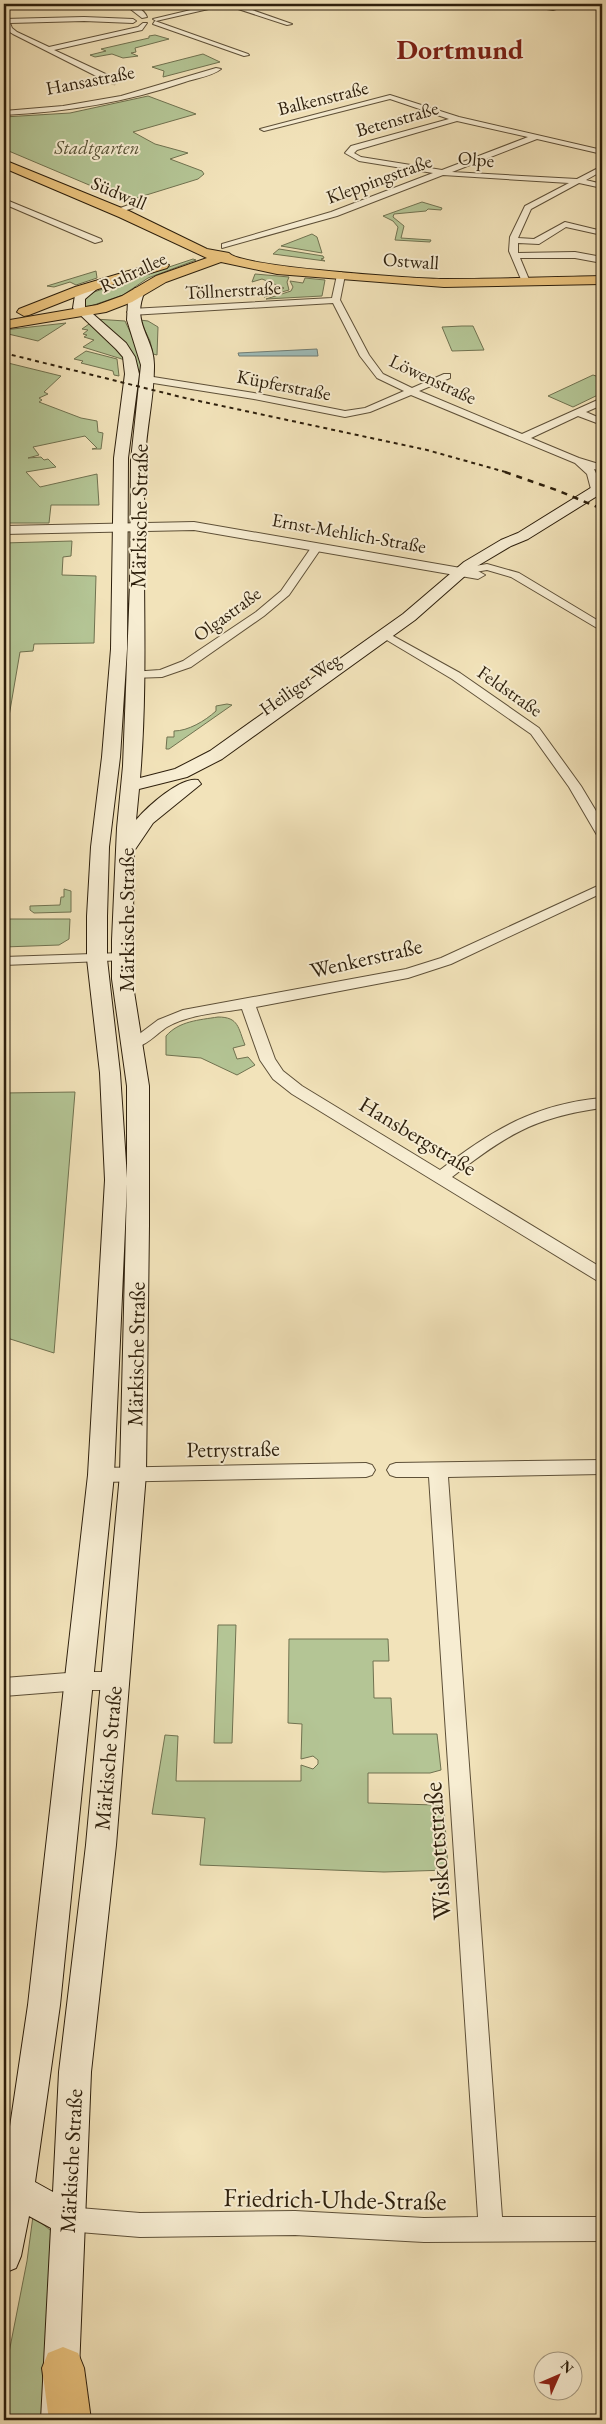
<svg xmlns="http://www.w3.org/2000/svg" width="606" height="2424" font-family="'EB Garamond',serif">
  <style>
    .green { fill: #b4c595; stroke: #707250 }
    .water { fill: #9ebcb9; stroke: #717d74 }
    .lines { fill: none; stroke-linecap: round; stroke-linejoin: round }
    .minor-tunnel { stroke: #cbbc97; stroke-width: 8; stroke-dasharray: 8 4; stroke-linecap: butt }
    .minor-casing { stroke: #5e5038; stroke-width: 2 }
    .tertiary-casing { stroke: #5e5038; stroke-width: 2 }
    .secondary-casing { stroke: #2d1f0c; stroke-width: 2 }
    .primary-casing { stroke: #2d1f0c; stroke-width: 2 }
    .minor { fill: #f7edd2; fill-rule: evenodd }
    .tertiary { fill: #f7edd2; fill-rule: evenodd }
    .secondary { fill: #f7edd2; fill-rule: evenodd }
    .primary { fill: #e9c27d; fill-rule: evenodd }
    .rail-far1 { stroke: #2d1f0c; stroke-width: 2; stroke-dasharray: 4 4; stroke-linecap: butt }
    .rail { stroke: #2d1f0c; stroke-width: 2.5; stroke-dasharray: 6 6; stroke-linecap: butt }
    .labels { text-anchor: middle; dominant-baseline: central; stroke-width: 4; stroke-linejoin: round; paint-order: stroke }
    .far-street-label { font-size: 19px; fill: #2d1f0c; stroke: #f7edd2 }
    .far-park-label { font-size: 19px; font-style: italic; fill: #565135; stroke: #f7edd2 }
    .street-label { font-size: 22px; fill: #2d1f0c; stroke: #f7edd2 }
    .near-street-label { font-size: 26px; fill: #2d1f0c; stroke: #f7edd2 }
    .far-town-label { font-size: 28px; font-weight: bold; fill: #7a1f14; stroke: #f7edd2 }
  </style>
  <rect width="100%" height="100%" fill="#f2e3ba"/>
  <filter id="stains"><feTurbulence type="fractalNoise" baseFrequency=".004" numOctaves="4"/><feColorMatrix values="0 0 0 0 .2 0 0 0 0 .09 0 0 0 0 .02 0 0 0 .5 -.17"/></filter>
  <radialGradient id="worn" r=".72"><stop offset=".6" stop-color="#630" stop-opacity="0"/><stop offset="1" stop-color="#630" stop-opacity=".3"/></radialGradient>
  <g class="green">
    <path d="M155,35L169,39L135,48L136,52L131,53L138,56L123,58L112,54L95,57L90,55L106,51L101,49L149,38V36Z"/>
    <path d="M203,54L220,62L163,77L164,71L152,67Z"/>
    <path d="M148,96L196,114L133,132L155,144L188,153L170,159L202,171L204,174L198,179L127,201L4,149V117L70,113Z"/>
    <path d="M422,202L442,208L441,210L428,209L426,211L394,214L393,217L404,226L401,238L431,240L430,242L395,240L398,227L393,221L383,216Z"/>
    <path d="M312,234L317,237L322,253L281,246Z"/>
    <path d="M279,249L323,256L324,258L321,259L325,261L273,254Z"/>
    <path d="M193,259L196,260L148,278L123,295L85,308C83,299 87,297 94,292Z"/>
    <path d="M96,271L97,278L76,285L70,282L54,287L47,286Z"/>
    <path d="M255,274L289,277L287,282L289,290L264,297L284,288L262,279L252,282Z"/>
    <path d="M305,278L325,280L322,296L266,299L291,291L293,287L290,281L303,283Z"/>
    <path d="M95,319L125,321L139,351L143,382L137,380L136,367Z"/>
    <path d="M140,320L148,321L158,327L157,355L153,354L150,341Z"/>
    <path d="M66,323L38,341L4,333V330Z"/>
    <path d="M89,324L115,345L125,360L83,347L94,340L84,337L87,335L83,334L88,330L82,329Z"/>
    <path d="M462,326H473L484,350L452,351L442,327Z"/>
    <path d="M86,351L117,359L119,376L114,375L113,371L81,363L83,361L74,359Z"/>
    <path d="M4,362L61,376L44,392L48,394L39,398L42,400L39,402L81,418L97,421L98,432L103,433L101,449H92L97,448L85,436L33,447L39,455L28,458L41,457L44,460L48,459L56,467L26,472L40,487L97,474L99,505H51L49,523H4Z"/>
    <path d="M593,375L602,378V393L573,407L548,396Z"/>
    <path d="M72,541L71,556L63,557L62,575L96,576L94,643L34,644L33,651L20,652L7,728H4V543Z"/>
    <path d="M227,704L232,705L169,749H166L167,737H174V731C188,731 205,721 216,711V706Z"/>
    <path d="M64,889L71,891V912L34,913L30,910V906L60,905L61,897H64Z"/>
    <path d="M4,919H70L69,939L59,945L4,947Z"/>
    <path d="M218,1017C239,1017 238,1028 245,1045L233,1048L237,1059L248,1057L255,1065L237,1075L201,1058L166,1055V1036C179,1021 199,1020 218,1017Z"/>
    <path d="M75,1092L54,1353L4,1337V1093Z"/>
    <path d="M218,1625H236L232,1743H214Z"/>
    <path d="M289,1639H388L389,1661H373L374,1698H391L393,1734H437L441,1770L430,1773H368V1803L435,1805L444,1807L448,1870L384,1872L200,1865L205,1818L152,1814L165,1735L178,1736L176,1781H301V1765L313,1769L318,1764V1760L313,1756L301,1759L302,1724L288,1723Z"/>
    <path d="M33,2216L56,2235L47,2420H4V2378L27,2261Z"/>
  </g>
  <path class="water" d="M317,349L318,356H239L238,353Z"/>
  <g class="lines">
    <path class="minor-tunnel" d="M109,79L119,83"/>
    <g class="minor-casing">
      <g id="minor">
        <path d="M124,4C132,3 144,9 147,17L142,18Z"/>
        <path d="M216,4H235L292,24L287,25L226,5L156,21L153,19Z"/>
        <path d="M515,4L553,6L572,4L553,10Z"/>
        <path d="M582,4L602,5V9Z"/>
        <path d="M84,17L133,19L136,21L133,23L84,21L10,23L12,28L17,32L49,47L138,27L143,23H147L142,30L54,50L112,77V81H106L13,34C6,30 3,27 4,19Z"/>
        <path d="M155,21L248,54L249,55L244,56L153,24Z"/>
        <path d="M216,68L221,69C212,76 197,78 185,82C127,102 66,112 4,115V111L63,106L121,96Z"/>
        <path d="M390,95L459,117L602,150V154L537,139L452,172L577,179L602,166V171L586,180L602,184V188L579,183L531,209L518,238L534,239L565,222L602,231V235L566,227L539,244L518,243V253L575,252L602,257V263L575,258H520L530,282L523,284L509,251L510,237L525,206L569,183L443,175L337,216L222,248V244L331,212L433,173L359,161L345,153L351,146L449,119L390,99L264,131L260,129ZM457,121L528,137L442,170L361,157L354,153L357,150Z"/>
        <path d="M4,199L101,239L102,241L95,243L4,204Z"/>
        <path d="M134,203L138,205L137,207L116,213L112,211Z"/>
        <path d="M341,272L345,275L340,300L369,355L383,374L412,388L444,374H450V378L419,391L522,434L602,398V405L586,412L602,419V425L578,416L531,438L579,458L602,465V471L594,469L600,482V493H592L587,474L575,463L411,395L370,412L345,417L254,399L147,382L142,379L147,376L254,393L345,411L365,408L404,391L377,378L360,356L333,303L131,315L127,312L131,309L332,298L337,275Z"/>
        <path d="M317,544L322,547L289,595L264,616L191,667L162,677L131,678L129,675L131,672L160,670L183,661L256,612L281,591L313,545Z"/>
        <path d="M487,564L519,573L602,623V631L511,577L487,570L463,574L457,571L463,568Z"/>
        <path d="M384,631L460,673L539,728L581,786L602,821V836L597,835L569,787L531,734L452,679L380,636V632Z"/>
        <path d="M602,884V893L451,964L408,978L256,1007L275,1059L283,1071L302,1086L440,1170C492,1130 535,1104 602,1098V1108C534,1117 505,1136 452,1177L602,1268V1282L596,1280L292,1094L273,1079L260,1060L242,1009C218,1013 190,1014 167,1027C156,1034 142,1051 128,1047L126,1044L158,1020L183,1010L406,969L441,958Z"/>
        <path d="M122,953L129,957L127,960L4,965V957Z"/>
        <path d="M602,1460V1474L448,1477L502,2217H602V2241L424,2242L295,2235L140,2237L67,2231L58,2228L55,2219L58,2210L67,2207L140,2213L295,2211L424,2218L478,2217L429,1477H396L390,1475L387,1470L390,1465L396,1463Z"/>
        <path d="M366,1463L372,1465L375,1470L372,1475L366,1477L101,1482L95,1480L92,1475L95,1470L101,1468Z"/>
        <path d="M80,1672H115L122,1675L125,1681L122,1687L115,1690H80L4,1696V1678Z"/>
      </g>
    </g>
    <g class="tertiary-casing">
      <path id="tertiary" d="M194,522L478,571L485,575L478,579L194,530L4,534V526Z"/>
    </g>
    <g class="secondary-casing">
      <path id="secondary" d="M92,284L98,288L85,299V307L126,343L135,357L139,374L128,458L127,649L120,757L109,847L107,916V959L120,1073L127,1178V1086L112,979V940L117,828L123,766L130,584L131,460L141,365L127,320L128,301L135,288H143L145,291C130,324 155,337 154,367C154,398 146,429 145,461C141,566 149,673 140,778L175,769L210,751L403,614L464,562L501,540L518,533L597,484L602,483V493L528,539L511,546L474,568L415,620L222,759L187,777L139,789L136,820C147,807 181,776 198,780L201,784L153,823L134,851L132,979L149,1086V1225L146,1474L116,1845L91,2072L77,2420H41L51,2228L29,2216L21,2256L16,2268L4,2273V2167L28,2005L88,1475L105,1180L100,1073L87,959V916L91,847L102,757L111,649L114,458L125,374L123,357L116,349L73,308L75,295ZM127,1184L120,1474L86,1845L59,2072L53,2192L35,2182L60,2005L114,1475Z"/>
    </g>
    <g class="primary-casing">
      <g id="primary">
        <path d="M4,160L129,211L207,249L229,253C240,267 418,279 446,279C498,279 550,277 602,276V284L444,287L277,274L221,262L166,282L132,302L106,312L4,329V321L97,305L122,296L156,276L207,258L119,217L4,168Z"/>
        <path d="M162,261L169,265L167,268L85,293L29,315L24,316L17,312L19,309L75,287Z"/>
        <path d="M63,2347L78,2353L84,2368L91,2420H49L42,2368L48,2353Z"/>
      </g>
    </g>
    <use href="#minor" class="minor"/>
    <use href="#tertiary" class="tertiary"/>
    <use href="#secondary" class="secondary"/>
    <use href="#primary" class="primary"/>
    <path class="rail-far1" d="M4,353L185,398L427,450L509,473"/>
    <path class="rail" d="M505,472L559,491L602,509"/>
  </g>
  <g class="labels">
    <g class="far-street-label">
      <text transform="translate(90 80) rotate(-11)">Hansastraße</text>
      <text transform="translate(323 98) rotate(-14)">Balkenstraße</text>
      <text transform="translate(397 119) rotate(-16)">Betenstraße</text>
      <text transform="translate(476 159) rotate(5)">Olpe</text>
      <text transform="translate(379 179) rotate(-20)">Kleppingstraße</text>
      <text transform="translate(119 193) rotate(23)">Südwall</text>
      <text transform="translate(411 261) rotate(4)">Ostwall</text>
      <text transform="translate(133 272) rotate(-25)">Ruhrallee</text>
      <text transform="translate(233 290) rotate(-3)">Töllnerstraße</text>
      <text transform="translate(433 379) rotate(25)">Löwenstraße</text>
      <text transform="translate(284 385) rotate(11)">Küpferstraße</text>
      <text transform="translate(349 533) rotate(10)">Ernst-Mehlich-Straße</text>
      <text transform="translate(227 614) rotate(-36)">Olgastraße</text>
      <text transform="translate(300 684) rotate(-35)">Heiliger Weg</text>
      <text transform="translate(510 691) rotate(35)">Feldstraße</text>
    </g>
    <g class="far-park-label">
      <text x="97" y="147">Stadtgarten</text>
    </g>
    <g class="street-label">
      <text transform="translate(139 516) rotate(-89)">Märkische Straße</text>
      <text transform="translate(126 920) rotate(-90)">Märkische Straße</text>
      <text transform="translate(366 958) rotate(-13)">Wenkerstraße</text>
      <text transform="translate(418 1136) rotate(31)">Hansbergstraße</text>
      <text transform="translate(136 1354) rotate(-89)">Märkische Straße</text>
      <text transform="translate(233 1449) rotate(-1)">Petrystraße</text>
      <text transform="translate(108 1758) rotate(-85)">Märkische Straße</text>
      <text transform="translate(71 2161) rotate(-87)">Märkische Straße</text>
    </g>
    <g class="near-street-label">
      <text transform="translate(437 1851) rotate(-94)">Wiskottstraße</text>
      <text transform="translate(335 2199) rotate(1)">Friedrich-Uhde-Straße</text>
    </g>
    <g class="far-town-label">
      <text x="460" y="49">Dortmund</text>
    </g>
  </g>
  <rect width="606" height="2424" fill="none" stroke="#f2e3ba" stroke-width="20"/>
  <rect x="5" y="5" width="596" height="2414" fill="none" stroke="#2d1f0c" stroke-width="2.5"/>
  <rect x="10" y="10" width="586" height="2404" fill="none" stroke="#2d1f0c"/>
  <g transform="translate(558 2376) rotate(45)"><circle r="24" fill="#f7edd2" stroke="#a69b83"/>
  <path d="M0-4L9 19L0 12L-9 19Z" fill="#8f2418"/>
  <text y="-8" font-size="14" font-weight="bold" text-anchor="middle" fill="#2d1f0c">N</text>
  </g>
  <rect width="100%" height="100%" filter="url(#stains)"/>
  <rect width="100%" height="100%" fill="url(#worn)"/>
</svg>
